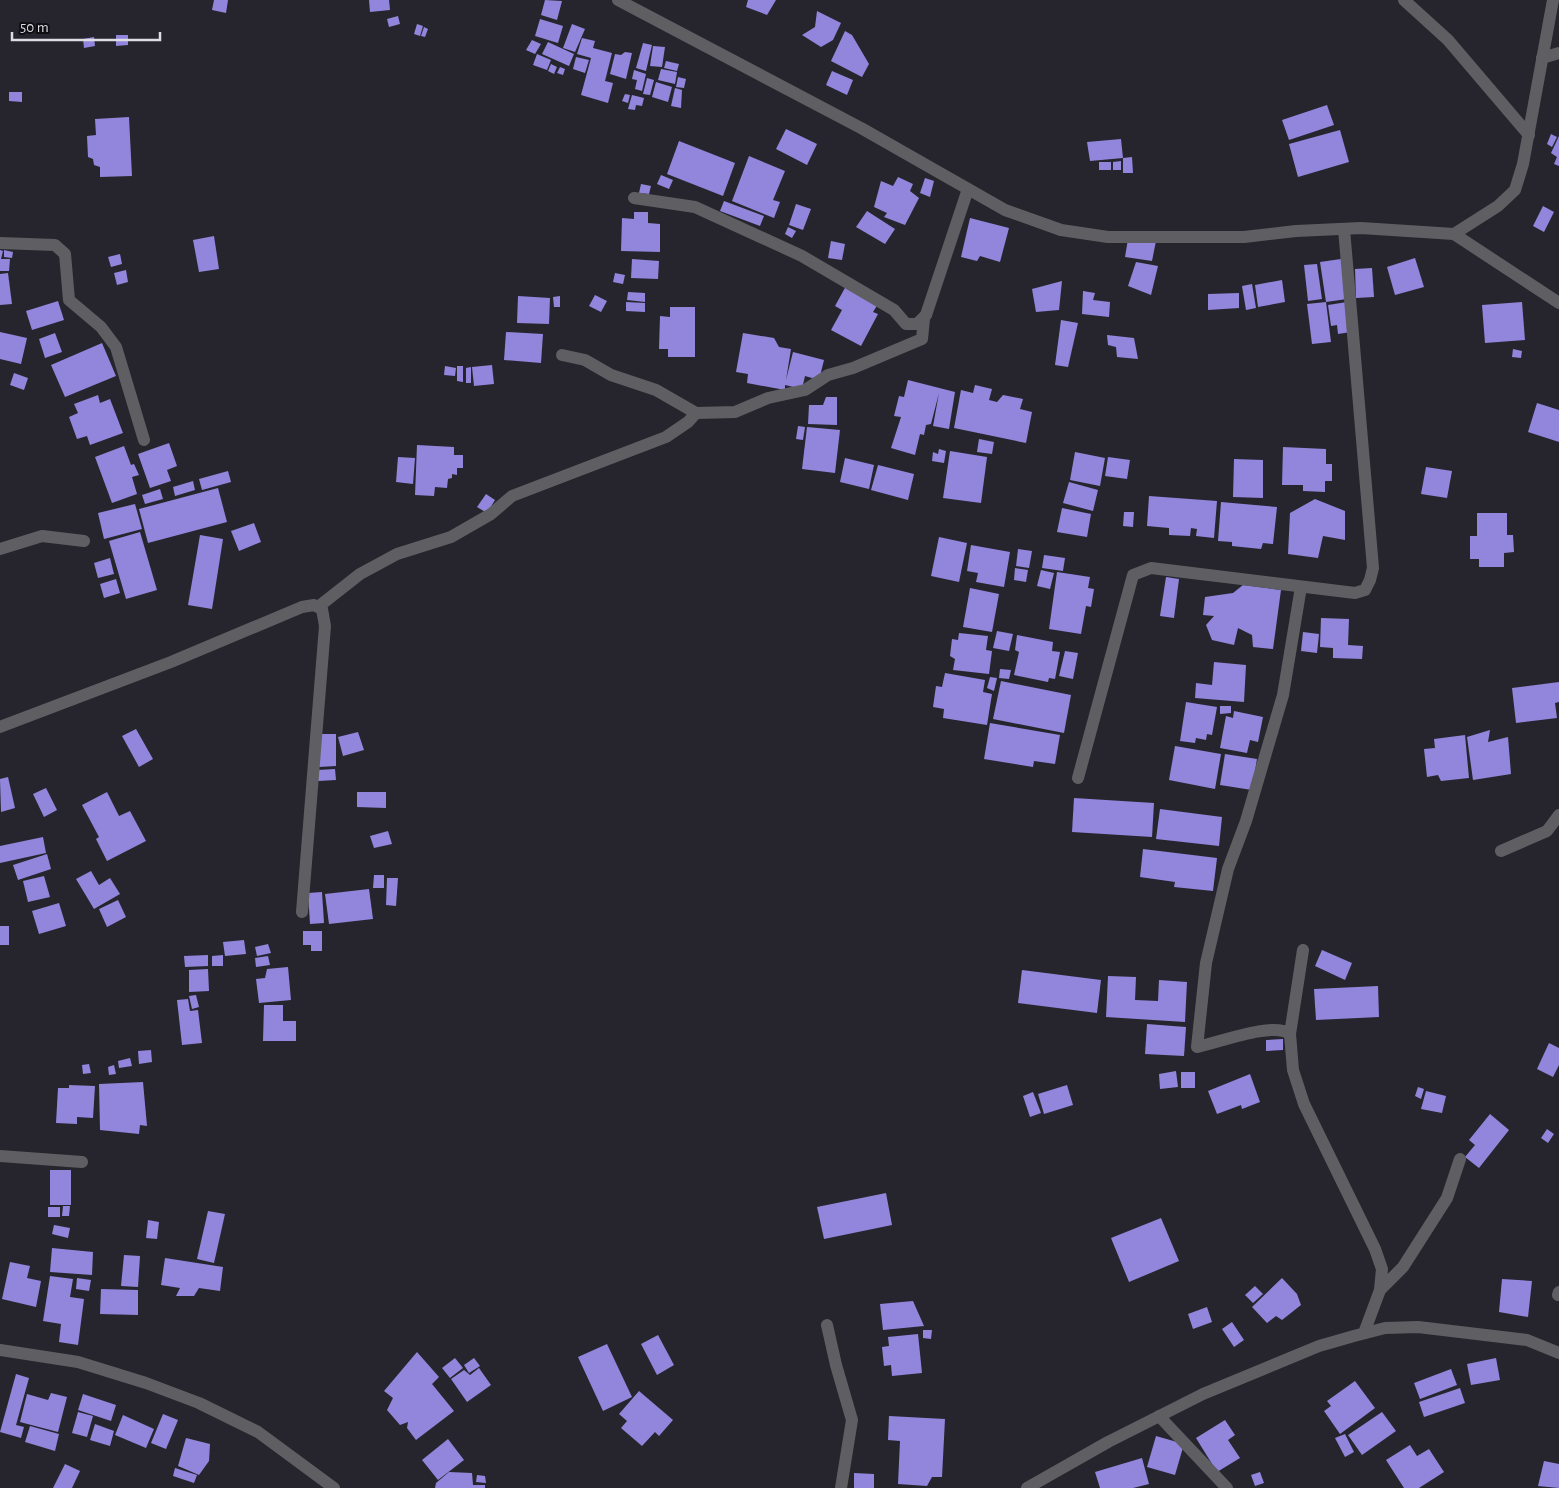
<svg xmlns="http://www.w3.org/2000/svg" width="1559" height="1488" font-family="'Alegreya Sans',sans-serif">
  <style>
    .building { fill: #9186dc }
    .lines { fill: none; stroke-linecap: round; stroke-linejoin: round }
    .minor { stroke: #5f5f63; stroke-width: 12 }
  </style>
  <rect width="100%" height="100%" fill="#26252e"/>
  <g class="building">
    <path d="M214,0H228L226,13L212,10Z"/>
    <path d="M369,0H389L390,10L370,12Z"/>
    <path d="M545,0L562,1L557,20L541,15Z"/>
    <path d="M748,0H776L767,15L746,7Z"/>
    <path d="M817,11L841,23L833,40L821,47L802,35L815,27Z"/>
    <path d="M398,16L400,24L389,27L387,19Z"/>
    <path d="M540,19L563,26L558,43L535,36Z"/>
    <path d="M417,24L423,26L420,36L414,34Z"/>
    <path d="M572,24L585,29L575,52L563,48Z"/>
    <path d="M424,27L428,29L425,37L421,36Z"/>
    <path d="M845,31L852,35L869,64L862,77L831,61Z"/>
    <path d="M116,35H128V45L116,46Z"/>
    <path d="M94,37L95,46L84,48L83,39Z"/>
    <path d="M582,38L595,41L593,48L612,53L605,81L613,83L608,103L581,95L591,58L577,54Z"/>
    <path d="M532,40L541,44L535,54L526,50Z"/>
    <path d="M548,42L574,54L569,66L542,54Z"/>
    <path d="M643,43L652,45L646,71L636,68Z"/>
    <path d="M653,46L665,47L662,67L650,66Z"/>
    <path d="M625,52L632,53L626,79L610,74L615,54L621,55Z"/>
    <path d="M537,54L551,60L547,70L533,65Z"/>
    <path d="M576,57L589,60L585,73L573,69Z"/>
    <path d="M666,61L679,64L677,71L664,68Z"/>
    <path d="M551,64L557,67L554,74L548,71Z"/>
    <path d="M560,67L565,69L563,75L557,73Z"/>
    <path d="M661,69L677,72L675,84L658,80Z"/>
    <path d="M634,70L646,74L642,91L635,89L637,80L632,79Z"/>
    <path d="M832,71L853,80L847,95L826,85Z"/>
    <path d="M678,77L686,79L684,88L676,87Z"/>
    <path d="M647,78L654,80L650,95L643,94Z"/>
    <path d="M656,82L672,87L668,102L652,97Z"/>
    <path d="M675,88L682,90L681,108L671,106Z"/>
    <path d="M9,92H22V102L9,101Z"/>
    <path d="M625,94L630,95L628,103L622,101Z"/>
    <path d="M632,95L644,98L642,106L636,105L635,110L628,109Z"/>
    <path d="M1327,105L1334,125L1289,140L1282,120Z"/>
    <path d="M129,117L132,176L100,177V167L94,165L93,159L88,157L87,136L96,135L95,119Z"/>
    <path d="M786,129L817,144L807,165L776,149Z"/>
    <path d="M1340,130L1349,162L1298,177L1289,144Z"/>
    <path d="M1551,134L1557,137L1552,147L1547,144Z"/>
    <path d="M1559,136V166L1554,164L1557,157L1551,153Z"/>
    <path d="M1121,139L1123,158L1132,157L1133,173H1123V158L1090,161L1087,142Z"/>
    <path d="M679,141L735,163L723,196L667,174Z"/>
    <path d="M749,156L785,171L773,200L780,202L774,218L732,201Z"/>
    <path d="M1121,161V170H1113V162Z"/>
    <rect x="1099" y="162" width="12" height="8"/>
    <path d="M661,175L673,180L669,189L657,184Z"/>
    <path d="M898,177L913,184L910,191L919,198L905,225L884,217L887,213L874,207L881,181L893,186Z"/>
    <path d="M925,178L934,181L930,197L920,193Z"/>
    <path d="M641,184L651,186L649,194L639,193Z"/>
    <path d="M724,201L764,216L760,226L720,211Z"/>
    <path d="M796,204L811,209L803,230L789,225Z"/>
    <path d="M1543,206L1554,212L1544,232L1533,226Z"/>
    <path d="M867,211L895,229L885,244L856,227Z"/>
    <path d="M634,212H648V223L660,224V252L621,251L622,218L634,219Z"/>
    <path d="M970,218L1009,228L1000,262L980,256L977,261L961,257Z"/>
    <path d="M788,227L796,231L792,238L785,234Z"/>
    <path d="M214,236L219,269L199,272L193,240Z"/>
    <path d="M1128,239L1156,241L1152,261L1125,257Z"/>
    <path d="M831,241L845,244L842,260L828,258Z"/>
    <path d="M0,250L3,251L1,259H10L9,271H0Z"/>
    <path d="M4,250L13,252L12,258L4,257Z"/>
    <path d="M120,254L122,264L111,267L108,257Z"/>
    <path d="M1415,258L1424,287L1395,295L1387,267Z"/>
    <path d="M632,259L659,261L658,279L631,278Z"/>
    <path d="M1341,259L1347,299L1326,302L1320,262Z"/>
    <path d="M1136,262L1158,266L1151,295L1128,286Z"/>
    <path d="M1317,264L1322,299L1308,301L1304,265Z"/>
    <path d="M1372,268L1374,297L1356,298L1355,269Z"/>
    <path d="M126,270L128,282L117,285L114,273Z"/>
    <path d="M8,273L12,304L0,305V274Z"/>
    <path d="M615,273L625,275L623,284L613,282Z"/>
    <path d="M1282,280L1285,302L1258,307L1255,285Z"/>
    <path d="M1062,281L1059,310L1036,312L1032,289Z"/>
    <path d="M1252,284L1256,308L1246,310L1242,286Z"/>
    <path d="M846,286L878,304L873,312L878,314L861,346L831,330L842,310L835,306Z"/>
    <path d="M1083,291L1095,293L1093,300L1110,302L1109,317L1082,314Z"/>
    <path d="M628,292L645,293V302L627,300Z"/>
    <path d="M1239,293V308L1208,310V294Z"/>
    <path d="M595,295L607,301L601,312L589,306Z"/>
    <path d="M518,296L550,298L549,324L517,323Z"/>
    <path d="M560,296V307H554L553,297Z"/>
    <path d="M58,301L64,320L32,330L26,311Z"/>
    <path d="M626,302L645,303V312L626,311Z"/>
    <path d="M1326,302L1331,342L1312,344L1307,304Z"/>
    <path d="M1347,302L1351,332L1338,334L1337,325L1331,326L1328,305Z"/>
    <path d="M1522,302L1525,340L1485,343L1482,305Z"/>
    <path d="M670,307H695V357H668V349H659L660,316L670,317Z"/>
    <path d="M1061,320L1078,323L1068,367L1055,365Z"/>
    <path d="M0,332L27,338L21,364L0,359Z"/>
    <path d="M506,332L543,334L541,363L504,360Z"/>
    <path d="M55,333L62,352L45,358L39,339Z"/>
    <path d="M743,333L774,338L779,347L791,349L786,380L793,352L824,360L819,380L805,376L802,389L785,385V390L747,383L748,374L736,372Z"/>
    <path d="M1107,335L1134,338L1138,359L1117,357L1116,347L1108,345Z"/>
    <path d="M102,343L116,376L65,397L51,365Z"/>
    <path d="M1513,349L1522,351L1521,358L1512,357Z"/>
    <path d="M492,365L494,384L474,386L472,367Z"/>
    <path d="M445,366L456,368L455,376L444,375Z"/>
    <path d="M457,366H463V382L457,381Z"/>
    <path d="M471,367V383H466V368Z"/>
    <path d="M14,373L28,378L24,390L10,385Z"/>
    <path d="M908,380L955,392L949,429L933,426L939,393L931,424L926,425L924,435L920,434L915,455L891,448L901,417L894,416L899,396L904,397Z"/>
    <path d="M975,385L992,389L989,400L997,402L1003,395L1023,399L1020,409L1032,412L1026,443L954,428L961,390L973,393Z"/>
    <path d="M98,395L100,403L110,399L123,433L90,445L87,436L77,439L69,417L78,413L74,404Z"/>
    <path d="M826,397H837V425L808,424L809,405H823Z"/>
    <path d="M1537,403L1559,410V442L1528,432Z"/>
    <path d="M798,426L805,427L803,440L796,439Z"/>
    <path d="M807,427L840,430L835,473L802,469Z"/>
    <path d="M979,439L994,442L992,454L977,452Z"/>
    <path d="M169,443L177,466L167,470L171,481L150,488L138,454Z"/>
    <path d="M417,445L454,447V455H463V468H457V475L452,474V478L448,479L447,488L435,487L434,496L415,495Z"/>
    <path d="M124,446L131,465L134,464L139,475L132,477L137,494L112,503L95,457Z"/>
    <path d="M1283,447L1326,449V464H1332V481H1325V492L1303,491V485H1282Z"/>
    <path d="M939,449L946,451L944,463L932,461L933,452L938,454Z"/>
    <path d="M950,451L987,457L981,503L943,498Z"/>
    <path d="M1075,452L1105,458L1100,486L1070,480Z"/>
    <path d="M398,457L415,458L413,484L396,482Z"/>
    <path d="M1108,457L1130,460L1127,479L1105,476Z"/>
    <path d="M845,458L874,465L869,489L840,482Z"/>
    <path d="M1234,459L1263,460V498L1233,497Z"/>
    <path d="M878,465L914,474L908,500L871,490Z"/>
    <path d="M1426,467L1452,471L1447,498L1421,494Z"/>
    <path d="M228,471L231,482L202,490L199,479Z"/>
    <path d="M193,481L195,490L175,496L173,487Z"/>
    <path d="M1069,482L1098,490L1093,511L1063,503Z"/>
    <path d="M218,488L227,522L148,543L139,509Z"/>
    <path d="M160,489L163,499L145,504L142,495Z"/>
    <path d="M486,494L495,500L487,513L477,507Z"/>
    <path d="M1149,496L1217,501L1214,538L1196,536L1197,529L1191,528L1190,536L1169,535V528L1147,526Z"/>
    <path d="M1315,499L1345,511V540L1323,536L1318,558L1288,554L1290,513Z"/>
    <path d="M1221,502L1277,507L1273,544L1263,543L1261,549L1232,546V542L1218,541Z"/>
    <path d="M135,504L142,529L104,539L98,513Z"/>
    <path d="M1062,508L1091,514L1087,537L1057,532Z"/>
    <path d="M1124,512H1134L1133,527L1123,526Z"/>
    <path d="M1477,513H1507V535H1513L1514,552L1504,553V567H1479V559H1470V536H1477Z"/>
    <path d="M254,523L261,542L239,551L231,531Z"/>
    <path d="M140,532L157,590L126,599L109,541Z"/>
    <path d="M200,535L223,539L212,609L188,605Z"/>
    <path d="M939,537L967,543L959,582L931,576Z"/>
    <path d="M971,545L1010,552L1004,587L976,582L978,573L967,571Z"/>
    <path d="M1018,549L1032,551L1029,568L1016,566Z"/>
    <path d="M1044,555L1065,558L1063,571L1042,568Z"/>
    <path d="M110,558L114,574L98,578L94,563Z"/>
    <path d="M1015,568L1028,570L1026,582L1014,580Z"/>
    <path d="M1041,570L1054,573L1050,589L1037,586Z"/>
    <path d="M1057,572L1090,577L1088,588L1094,589L1091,607L1086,606L1081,634L1049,629Z"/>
    <path d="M1166,577L1179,579L1174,618L1160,616Z"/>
    <path d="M116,579L120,593L104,598L100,584Z"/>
    <path d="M1243,585L1281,590L1273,649L1253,647L1252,635L1238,628L1234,645L1212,640L1206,625L1214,616L1203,615L1205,597L1233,593Z"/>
    <path d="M970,588L999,594L992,632L963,627Z"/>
    <path d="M1321,618L1349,619L1348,645L1363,646L1362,659L1333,658V648L1320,647Z"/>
    <path d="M997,631L1013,634L1009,651L993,648Z"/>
    <path d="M1303,632L1319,634L1317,653L1301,651Z"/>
    <path d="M959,633L988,636L986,650L992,651L989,674L953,670L955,659L950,656L952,639L958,640Z"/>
    <path d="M1017,635L1053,642L1052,651L1060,652L1055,679L1049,678L1048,682L1014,675L1019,652L1015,650Z"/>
    <path d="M1065,651L1078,653L1073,679L1059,676Z"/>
    <path d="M1214,662L1246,665L1244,702L1195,698L1196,683L1212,685Z"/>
    <path d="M1000,669L1011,670L1009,679L999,678Z"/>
    <path d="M945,673L985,680L983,692L992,694L987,725L943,718L944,709L933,707L936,686L942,687Z"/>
    <path d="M990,677L997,678L994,691L987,688Z"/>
    <path d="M1001,681L1071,695L1064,733L993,719Z"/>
    <path d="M1559,682V702L1555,703L1557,718L1516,723L1512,688Z"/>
    <path d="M1186,702L1217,707L1212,735L1207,734L1206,740L1196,738L1195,743L1180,741Z"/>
    <path d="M1220,706H1231V713L1220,714Z"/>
    <path d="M1234,711L1263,717L1258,742L1250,740L1247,753L1220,748L1226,716L1233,718Z"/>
    <path d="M990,723L1060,735L1055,764L1034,761L1033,767L984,759Z"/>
    <path d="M136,729L153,759L139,767L122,736Z"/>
    <path d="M1490,730L1488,742L1508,737L1511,774L1473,780L1467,737Z"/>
    <path d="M358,732L364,750L343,756L338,737Z"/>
    <path d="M318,734H336V766L319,767Z"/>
    <path d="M1465,735L1469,778L1441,781L1438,775L1427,777L1424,749L1435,748L1434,739Z"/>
    <path d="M1175,746L1221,754L1215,789L1169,780Z"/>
    <path d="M1225,754L1257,759L1252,790L1220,785Z"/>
    <path d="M335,769L336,780L318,781L317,770Z"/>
    <path d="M8,777L15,808L1,812L0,779Z"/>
    <path d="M46,788L57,810L44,817L33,794Z"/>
    <path d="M107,792L119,816L130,811L146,841L107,861L96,839L99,837L82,805Z"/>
    <path d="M357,792H386V808L357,807Z"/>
    <path d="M1074,798L1154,803L1152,837L1072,832Z"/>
    <path d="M1160,809L1222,817L1219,846L1156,839Z"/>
    <path d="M388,831L392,844L374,848L370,836Z"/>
    <path d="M43,837L46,853L0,863V846Z"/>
    <path d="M1143,849L1217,858L1213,891L1174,887L1175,882L1140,877Z"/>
    <path d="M47,854L51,869L18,880L13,865Z"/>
    <path d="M91,871L99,885L110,878L120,894L94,909L76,879Z"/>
    <path d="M374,875H384V888H373Z"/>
    <path d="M44,876L50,897L28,902L23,881Z"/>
    <path d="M387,878H398L396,906L386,905Z"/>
    <path d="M369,889L373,919L329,924L325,894Z"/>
    <path d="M322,892L324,923L310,924L308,893Z"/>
    <path d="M118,900L126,917L107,927L99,909Z"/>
    <path d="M59,903L66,926L39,934L32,911Z"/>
    <rect x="0" y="926" width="9" height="19"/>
    <path d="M303,931H322V951H311V945H303Z"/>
    <path d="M244,940L246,954L225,956L223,942Z"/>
    <path d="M268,944L271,953L257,956L255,947Z"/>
    <path d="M1322,950L1352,963L1345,980L1315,966Z"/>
    <path d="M208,955V966L185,967L184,956Z"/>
    <path d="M223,955V966H212V956Z"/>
    <path d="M268,956L270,965L256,967L255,958Z"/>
    <path d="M288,967L291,1000L259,1003L256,979L265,978L267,969Z"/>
    <path d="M208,969L209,991L189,992V970Z"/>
    <path d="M1022,970L1101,980L1097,1013L1018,1003Z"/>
    <path d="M1108,976L1136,977L1135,1000L1158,1001L1159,980L1187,982L1185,1022L1106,1017Z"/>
    <path d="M1378,986L1379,1017L1316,1020L1314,989Z"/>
    <path d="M196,995L199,1007L192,1009L189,996Z"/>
    <path d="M188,999L190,1011L198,1010L202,1043L182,1045L177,1000Z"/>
    <path d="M264,1005H283V1021H296V1041H263Z"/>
    <path d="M1147,1024L1186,1027L1184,1056L1145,1054Z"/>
    <path d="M1283,1039V1050L1266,1051V1040Z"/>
    <path d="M1549,1043L1559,1048V1065L1553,1077L1537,1069Z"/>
    <path d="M151,1050L152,1062L139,1064L138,1051Z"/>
    <path d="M130,1058L132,1066L119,1068L118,1061Z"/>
    <path d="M89,1064L91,1073L83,1074L82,1065Z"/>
    <path d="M114,1065L116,1074L109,1075L108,1067Z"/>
    <path d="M1176,1071L1178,1087L1160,1089L1159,1074Z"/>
    <rect x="1181" y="1072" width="14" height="16"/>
    <path d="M1250,1074L1260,1102L1242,1109L1241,1105L1217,1114L1208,1091Z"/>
    <path d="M143,1082L147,1126L140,1125L139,1134L100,1130L99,1084Z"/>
    <path d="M69,1085L95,1086L93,1118L77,1117V1124L56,1123L58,1088H69Z"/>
    <path d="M1067,1085L1073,1105L1044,1114L1038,1094Z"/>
    <path d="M1418,1087L1424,1089L1421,1099L1415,1096Z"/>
    <path d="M1426,1091L1446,1096L1442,1113L1421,1109Z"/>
    <path d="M1033,1092L1041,1113L1030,1117L1023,1096Z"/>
    <path d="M1490,1114L1509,1130L1479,1168L1465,1157L1475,1145L1469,1140Z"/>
    <path d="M1547,1129L1554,1134L1548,1143L1541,1138Z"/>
    <rect x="50" y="1170" width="21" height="35"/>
    <path d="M886,1193L892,1225L824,1239L817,1207Z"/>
    <path d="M63,1206H70L69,1216H62Z"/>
    <rect x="48" y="1207" width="12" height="10"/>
    <path d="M208,1211L225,1214L214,1263L197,1259Z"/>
    <path d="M1161,1218L1179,1261L1129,1282L1111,1238Z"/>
    <path d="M148,1220L159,1222L157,1239L146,1238Z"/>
    <path d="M54,1225L70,1228L68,1238L52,1234Z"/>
    <path d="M52,1248L93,1252L92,1275L50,1272Z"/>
    <path d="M124,1255L140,1256L138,1287L121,1286Z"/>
    <path d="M165,1258L223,1267L220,1291L199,1288L194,1296H176L180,1288L161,1285Z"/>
    <path d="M10,1262L30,1266L27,1278L41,1281L36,1307L2,1299Z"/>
    <path d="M50,1276L73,1279L70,1297L84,1299L78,1345L59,1342L61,1324L43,1321Z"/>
    <path d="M77,1278L91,1280L89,1291L76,1289Z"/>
    <path d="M1282,1278L1297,1294L1301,1305L1282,1320L1276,1316L1267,1323L1252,1307Z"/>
    <path d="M1502,1279L1532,1281L1528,1317L1499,1312Z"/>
    <path d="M1255,1286L1263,1294L1253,1303L1245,1295Z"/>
    <path d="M101,1289L138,1290V1315L100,1314Z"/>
    <path d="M913,1301L924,1326L883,1330L880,1304Z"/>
    <path d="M1207,1307L1212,1322L1193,1329L1188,1314Z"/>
    <path d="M1232,1322L1244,1340L1234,1347L1222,1329Z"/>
    <path d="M923,1330H932L931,1339L923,1338Z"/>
    <path d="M918,1334L922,1373L892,1376L891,1365L884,1366L882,1347L889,1346L888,1337Z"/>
    <path d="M658,1335L674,1365L657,1375L641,1344Z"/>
    <path d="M607,1344L632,1397L603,1411L578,1357Z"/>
    <path d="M417,1352L439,1377L432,1384L454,1411L416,1440L407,1428L408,1422L400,1425L387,1410L393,1398L384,1391Z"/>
    <path d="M455,1358L463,1368L450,1378L442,1368Z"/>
    <path d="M474,1358L480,1366L469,1373L464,1365Z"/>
    <path d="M1496,1358L1500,1380L1471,1385L1467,1364Z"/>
    <path d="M479,1368L491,1385L467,1402L451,1379L464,1370L470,1375Z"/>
    <path d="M1451,1369L1457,1385L1420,1399L1414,1383Z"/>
    <path d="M16,1374L29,1378L16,1425L24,1427L21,1438L0,1432Z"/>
    <path d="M1355,1381L1375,1408L1340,1434L1324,1411L1331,1406L1327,1401Z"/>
    <path d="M1460,1388L1465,1403L1424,1417L1419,1402Z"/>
    <path d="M639,1391L673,1420L659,1436L655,1432L642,1446L621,1428L627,1421L619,1414Z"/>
    <path d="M51,1393L67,1397L58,1432L20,1422L27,1394L48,1400Z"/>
    <path d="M83,1394L116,1405L111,1421L78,1410Z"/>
    <path d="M78,1412L93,1416L87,1437L72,1433Z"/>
    <path d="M1382,1412L1396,1431L1362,1455L1348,1435Z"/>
    <path d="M163,1414L178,1420L166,1449L151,1443Z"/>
    <path d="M123,1415L154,1429L146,1448L115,1435Z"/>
    <path d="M889,1416L945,1419L942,1477H932L927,1486L898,1484L900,1441L888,1440Z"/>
    <path d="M1225,1420L1235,1435L1228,1440L1240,1458L1217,1472L1196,1438Z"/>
    <path d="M95,1424L114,1431L110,1446L90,1440Z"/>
    <path d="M30,1426L59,1434L55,1451L25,1442Z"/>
    <path d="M1345,1434L1354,1452L1345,1457L1335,1438Z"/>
    <path d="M1156,1436L1184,1444L1175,1475L1147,1467Z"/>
    <path d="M186,1438L210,1444L209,1461L199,1475L178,1466Z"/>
    <path d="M448,1439L464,1460L438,1480L422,1460Z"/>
    <path d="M1410,1445L1417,1456L1429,1449L1444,1472L1419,1488H1404L1386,1460Z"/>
    <path d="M1142,1458L1149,1484L1133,1488H1100L1095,1472Z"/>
    <path d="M1544,1461L1559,1464V1488L1538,1486Z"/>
    <path d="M65,1464L80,1471L72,1488H53Z"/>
    <path d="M175,1468L197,1475L194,1483L173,1476Z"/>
    <path d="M449,1472L472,1473L473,1485H485V1488H435L436,1483Z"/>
    <path d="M1260,1472L1264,1483L1255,1486L1251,1475Z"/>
    <path d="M854,1473L874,1474V1488H854Z"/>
    <path d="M477,1475L485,1476L486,1483L476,1482Z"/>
  </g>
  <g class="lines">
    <g class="minor">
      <path d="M618,0L861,128L1005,210L1061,230L1108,237H1244L1296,231L1361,228L1454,234L1559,303"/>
      <path d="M1404,0L1448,40L1529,135"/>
      <path d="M1542,58L1559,53"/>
      <path d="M634,198L695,207L802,256L894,310L906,324H917L926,315L968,189"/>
      <path d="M1454,234L1498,206L1515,190L1523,164L1553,0"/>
      <path d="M0,243L55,245L65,254L69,300L101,327L116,347L144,440"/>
      <path d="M562,355L585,360L611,375L656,390L696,413"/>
      <path d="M0,549L42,536L84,541"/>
      <path d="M1301,587L1283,695L1246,821L1228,869L1206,963L1197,1047C1218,1043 1273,1021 1290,1034L1303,950"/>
      <path d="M318,607L360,574L397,554L451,537L491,514L512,496L666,437L688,422L696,413L735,412L768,398L805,390L828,375L853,368L922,339L924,319"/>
      <path d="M0,727L171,662L302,607L314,605L322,609L325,626L302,912"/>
      <path d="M1078,778L1133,575L1151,568L1355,593L1365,590L1370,580L1373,568L1344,229"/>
      <path d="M1501,851L1547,831L1559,815"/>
      <path d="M1290,1034L1293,1070L1304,1104L1375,1249L1382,1269L1380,1290L1403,1267L1447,1198L1460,1159"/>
      <path d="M0,1156L82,1162"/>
      <path d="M1558,1295L1559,1292"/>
      <path d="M827,1325L836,1365L852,1420L841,1488"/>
      <path d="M1364,1333L1380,1290"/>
      <path d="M0,1350L78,1362L146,1383L199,1403L258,1432L334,1488"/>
      <path d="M1159,1416L1227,1488"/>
      <path d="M1027,1488L1108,1442L1203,1394L1319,1346L1354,1336L1385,1328L1418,1327L1527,1340L1559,1353"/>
    </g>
  </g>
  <path d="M12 32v8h148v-8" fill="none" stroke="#dcdce2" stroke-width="2.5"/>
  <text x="20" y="32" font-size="15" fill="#dcdce2" stroke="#0f0f13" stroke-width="4" paint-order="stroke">50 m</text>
</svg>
